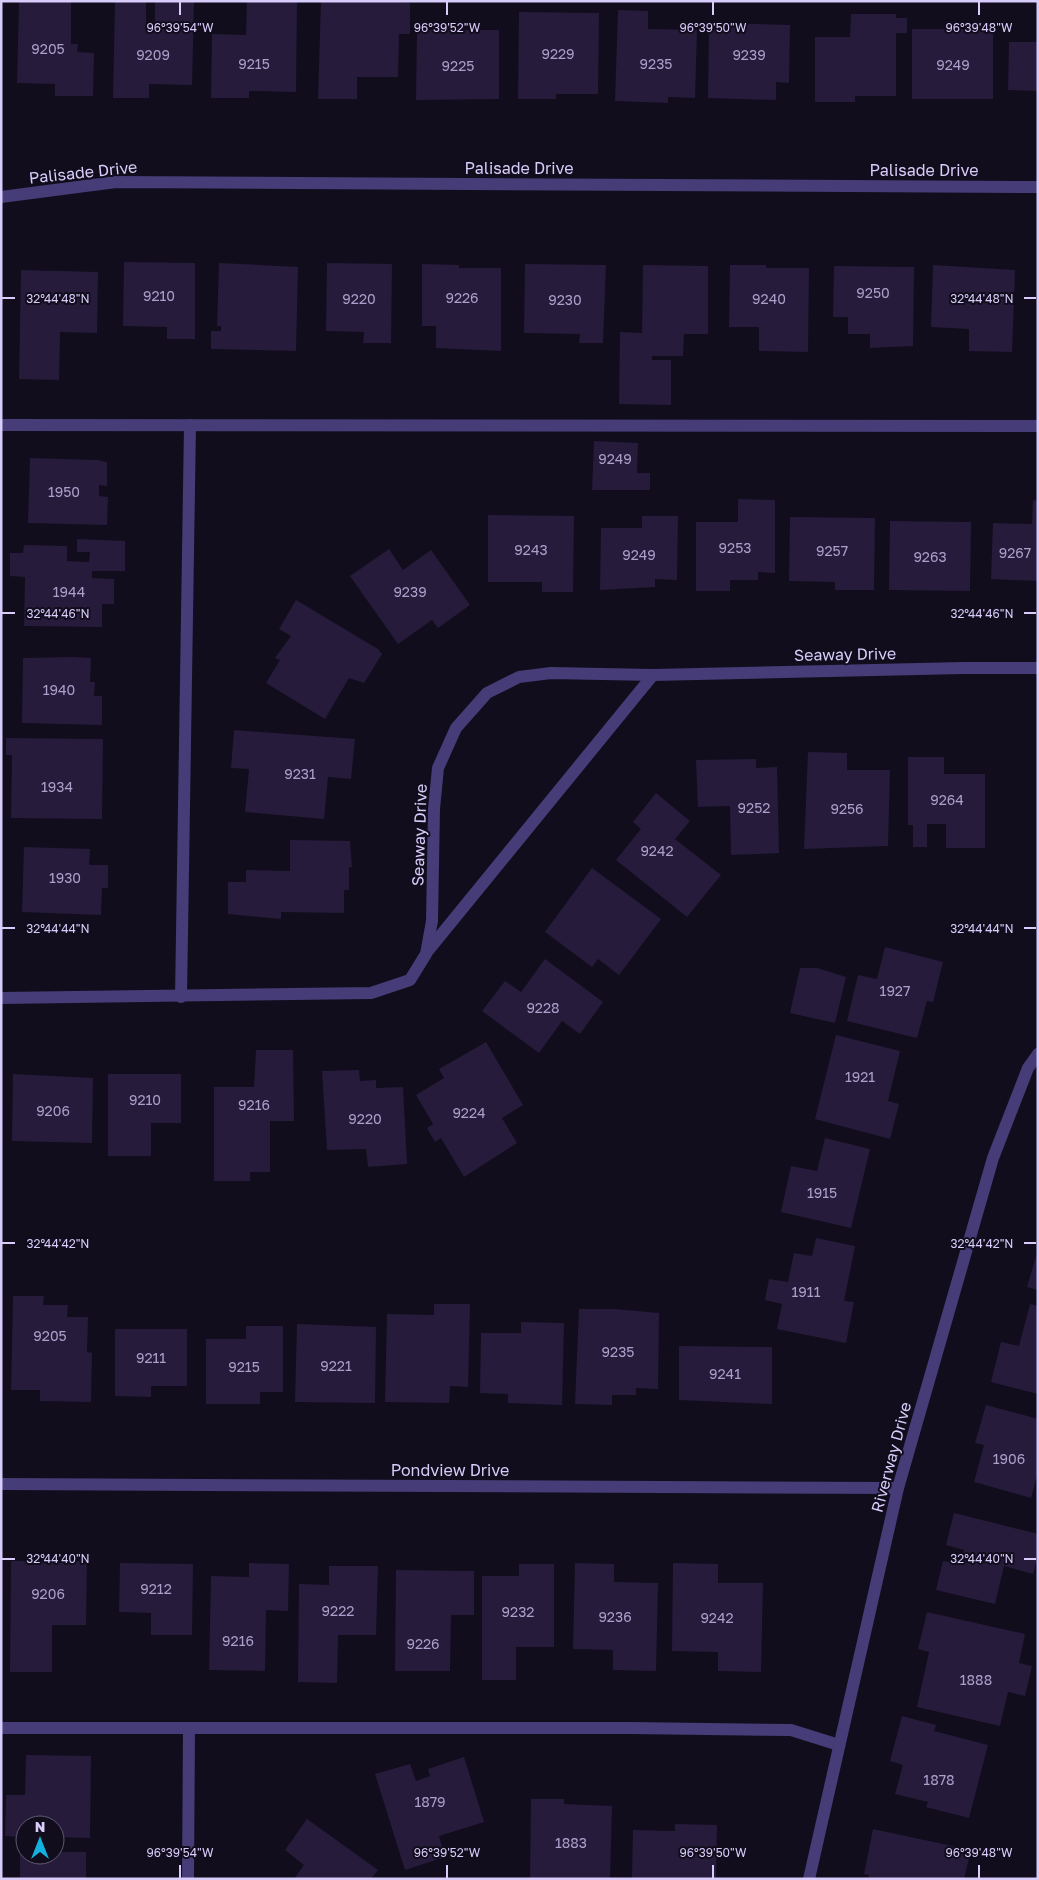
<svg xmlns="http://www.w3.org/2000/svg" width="1039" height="1880" font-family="'Golos Text',sans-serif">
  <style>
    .building { fill: #261b3b }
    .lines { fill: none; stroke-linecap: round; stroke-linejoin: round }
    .service { stroke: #463c77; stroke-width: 12 }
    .minor { stroke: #463c77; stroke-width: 12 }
    .ticks { fill: none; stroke: #d8ccfb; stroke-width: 2 }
    .labels { text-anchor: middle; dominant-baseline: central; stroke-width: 4; stroke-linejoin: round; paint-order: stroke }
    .number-label { font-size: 14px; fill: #aca0cb }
    .street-label { font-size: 16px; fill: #d8ccfb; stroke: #110d1c }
    .ticks-label { font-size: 12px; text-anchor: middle; fill: #d8ccfb; stroke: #110d1c; stroke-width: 4; stroke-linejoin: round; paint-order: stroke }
  </style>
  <rect width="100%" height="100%" fill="#110d1c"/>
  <g class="building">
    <path d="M19,1L71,2V44H78L77,52L94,53L93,96H55V84L17,83Z"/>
    <path d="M115,1H146V23H155V1H194L192,85L149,84V98H113Z"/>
    <path d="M247,1H297L296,92L249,91V98H211L212,34L246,35Z"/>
    <path d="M321,1H398L410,3V34H399L398,77H357V99H318Z"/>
    <path d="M618,10L648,11V29L697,30L695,98L668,97V103L615,101Z"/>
    <path d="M519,12L599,13L598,94H556V99H518Z"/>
    <path d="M851,14H896V18H907V33H896V96H855V102H815V37H850Z"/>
    <path d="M709,23L790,25L789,83L776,82V100L708,98Z"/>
    <rect x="912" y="29" width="81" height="70"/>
    <path d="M417,30H499V99L416,100Z"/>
    <path d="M1009,42H1038V91L1008,90Z"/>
    <path d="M124,262L195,263V339H167V327L123,326Z"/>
    <path d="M219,263L298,267L296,351L211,349V331H221V326H217Z"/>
    <path d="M327,263L392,264L391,343H363L364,332L326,331Z"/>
    <path d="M422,264L459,265V268H501V351L436,348V326H422Z"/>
    <path d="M525,264L606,265L603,343H579L580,334L524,333Z"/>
    <path d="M643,265L708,266V334H684L683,356H652V360H671V405L619,404L620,332L642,333Z"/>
    <path d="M730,265H766V268H809L808,352L759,351V327H729Z"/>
    <path d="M933,265L1015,270L1012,352L969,351V329L931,327Z"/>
    <path d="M834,266L914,267L913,346L870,348V334H848V317H833Z"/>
    <path d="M21,270L98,272L97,333L60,332L59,380L19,379Z"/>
    <path d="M594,441L638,443L637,473H650V490H592Z"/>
    <path d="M30,458L97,460L107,462V486L99,485V496L108,497L107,525L28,523Z"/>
    <path d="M738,499L775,500V573L758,572V580H730V591H696V522H738Z"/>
    <path d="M1033,500L1038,501V581L991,579L993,523L1032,524Z"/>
    <path d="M488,515L574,516L573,592H542V582H488Z"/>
    <path d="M642,516H678L677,580L655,579V587L600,590L601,528H642Z"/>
    <path d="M790,517L875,518L874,590H835V582L789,581Z"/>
    <path d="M890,521L971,522L970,591L889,590Z"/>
    <path d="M77,539L125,541V571H92V578L114,579V604H102V627L24,626L25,577L10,576V553H23L24,545L67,546V561L89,562L90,552H77Z"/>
    <path d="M389,549L403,570L431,550L470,605L438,628L432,620L398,644L350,576Z"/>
    <path d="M296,600L378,649L382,654L364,683L349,678L325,719L266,683L280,660L275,658L291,636L279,629Z"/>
    <path d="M72,657L91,658L90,682H95L94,696H102V725L22,723L23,658Z"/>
    <path d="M234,730L355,739L351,779L328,777L324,819L245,812L249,769L231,768Z"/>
    <path d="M6,738L103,739L102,819L11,818L12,755H6Z"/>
    <path d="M808,752L847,753V770H890L888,846L804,849Z"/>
    <path d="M908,757H944V774H985V848H946V824H927V847H913V825H908Z"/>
    <path d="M756,759V768L777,767L779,853L731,855L730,806L698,807L696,760Z"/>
    <path d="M656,793L690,821L675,839L721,875L687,917L616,860L641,829L633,822Z"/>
    <path d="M290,840L350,841L352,867H349V890H344V913L281,912V919L228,914V882H246V870L290,871Z"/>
    <path d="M24,847L90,849L89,865H108V888H102L101,915L22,912Z"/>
    <path d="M592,868L661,919L619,975L598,959L592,967L545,932Z"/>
    <path d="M885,947L943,962L933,1002L927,1001L917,1038L847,1021L858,975L877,979Z"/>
    <path d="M545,959L603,1002L580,1034L562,1021L539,1053L482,1011L505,981L521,992Z"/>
    <path d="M800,968H817L846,977L835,1023L790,1013Z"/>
    <path d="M836,1035L900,1051L888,1101L899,1104L890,1139L815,1119Z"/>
    <path d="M486,1042L523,1105L502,1118L517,1143L464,1177L441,1138L435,1142L427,1128L433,1124L416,1095L444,1078L439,1069Z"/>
    <path d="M256,1050H293L294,1121H270V1172H250V1181H214V1087H254Z"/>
    <path d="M359,1070L360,1081L376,1080V1088L403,1087L407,1164L368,1167L366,1149L327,1150L322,1071Z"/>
    <path d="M13,1074L93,1078L92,1143L12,1141Z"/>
    <path d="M108,1074H181V1123H151V1156H108Z"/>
    <path d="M825,1138L870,1149L851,1228L781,1212L791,1166L817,1171Z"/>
    <path d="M816,1238L855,1246L844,1301L854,1302L846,1343L777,1329L782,1304L765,1300L769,1279L788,1282L794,1253L812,1256Z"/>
    <path d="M1038,1250V1290L1027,1287Z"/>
    <path d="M13,1296H44L43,1305H68L67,1317H88L87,1352L92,1353L91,1402L40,1401V1390H11Z"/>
    <path d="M434,1304H470L468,1387L450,1386L449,1403L385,1402L387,1314L434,1315Z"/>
    <path d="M1030,1304L1038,1306V1394L991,1382L1001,1342L1019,1346Z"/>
    <path d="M579,1309H615L659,1313L658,1389L636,1388V1395H612V1405L575,1404Z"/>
    <path d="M521,1322L564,1323L562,1405L508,1403V1394L480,1393L481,1333H521Z"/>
    <path d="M297,1324L376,1327L375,1403L295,1402Z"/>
    <path d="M246,1326H283V1392H260V1404H206V1339H246Z"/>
    <path d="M115,1329H187V1386H151V1397L115,1396Z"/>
    <path d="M679,1346L772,1347V1404L679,1400Z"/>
    <path d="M986,1405L1038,1419V1472L1031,1498L974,1482L984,1445L975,1443Z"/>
    <path d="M954,1513L1038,1534V1555L1033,1574L1004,1566L995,1604L936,1590L943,1561L961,1564L964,1550L946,1545Z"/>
    <path d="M11,1561H87L86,1625H52V1672H10Z"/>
    <path d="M120,1563L193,1564L192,1635H151V1613L119,1612Z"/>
    <path d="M249,1563L289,1564L288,1611L266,1610L265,1671L209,1670L211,1576L249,1577Z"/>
    <path d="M575,1563L614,1564V1582L658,1583L656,1671L613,1670V1650L573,1649Z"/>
    <path d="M673,1563L718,1564V1583H763L761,1672L718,1671V1652L672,1651Z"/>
    <path d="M519,1564H554V1647H516V1680H482V1576H519Z"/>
    <path d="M329,1566H378L376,1635H338L337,1683L298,1682L299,1584L329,1585Z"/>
    <path d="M396,1570L474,1571V1615H451L450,1671H395Z"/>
    <path d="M927,1612L1025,1634L1019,1663L1032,1666L1025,1696L1008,1692L1000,1726L917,1707L929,1652L918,1649Z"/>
    <path d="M902,1716L936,1725L934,1731L988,1745L969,1818L926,1807L928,1802L895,1794L903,1765L890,1761Z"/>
    <path d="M26,1755L91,1756L90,1838L55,1837V1825H25V1837L5,1836L6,1795H25Z"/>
    <path d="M464,1757L484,1822L439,1836L445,1857L405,1870L375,1774L410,1764L416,1781L430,1776L428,1769Z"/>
    <path d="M531,1799H564V1804L612,1806L610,1879H530Z"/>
    <path d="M307,1819L378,1870L371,1879H294L304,1865L285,1850Z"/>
    <path d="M675,1824L717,1825L716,1879L632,1878L633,1830L675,1831Z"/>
    <path d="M873,1829L971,1850L964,1879H868L869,1875L864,1874Z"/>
    <path d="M20,1851H25V1855H55V1852H86V1879H20Z"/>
  </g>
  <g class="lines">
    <g class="service">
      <path d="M1,425L1038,426"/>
      <path d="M181,997L190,425"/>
      <path d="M1,1728H631L791,1730L839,1745"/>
      <path d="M188,1879L189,1728"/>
    </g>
    <g class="minor">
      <path d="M1,197L116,182L1038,187"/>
      <path d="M427,952L653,675"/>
      <path d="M1,998L371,993L410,980L426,954L432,921L434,809L438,768L456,728L487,693L519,677L551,673L653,675L963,668H1038"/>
      <path d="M1,1484L898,1488"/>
      <path d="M809,1879L898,1488L993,1158L1028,1068L1038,1054"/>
    </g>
  </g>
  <path class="ticks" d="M180,2V15M447,2V15M713,2V15M979,2V15M2,298H15M1024,298H1036M2,613H15M1024,613H1036M2,928H15M1024,928H1036M2,1243H15M1024,1243H1036M2,1559H15M1024,1559H1036M180,1865V1878M447,1865V1878M713,1865V1878M979,1865V1878"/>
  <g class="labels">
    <g class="number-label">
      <text x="48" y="48">9205</text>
      <text x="558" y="53">9229</text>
      <text x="153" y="54">9209</text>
      <text x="749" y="54">9239</text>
      <text x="254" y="63">9215</text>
      <text x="656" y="63">9235</text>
      <text x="953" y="64">9249</text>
      <text x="458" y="65">9225</text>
      <text x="873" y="292">9250</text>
      <text x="159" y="295">9210</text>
      <text x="462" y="297">9226</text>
      <text x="359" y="298">9220</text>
      <text x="769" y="298">9240</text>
      <text x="565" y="299">9230</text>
      <text x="615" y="458">9249</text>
      <text x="64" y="491">1950</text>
      <text x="735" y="547">9253</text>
      <text x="531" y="549">9243</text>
      <text x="832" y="550">9257</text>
      <text x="1015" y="552">9267</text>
      <text x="639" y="554">9249</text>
      <text x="930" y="556">9263</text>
      <text x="69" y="591">1944</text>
      <text x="410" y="591">9239</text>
      <text x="59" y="689">1940</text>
      <text x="300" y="773">9231</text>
      <text x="57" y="786">1934</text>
      <text x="947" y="799">9264</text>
      <text x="754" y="807">9252</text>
      <text x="847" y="808">9256</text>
      <text x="657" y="850">9242</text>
      <text x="65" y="877">1930</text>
      <text x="895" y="990">1927</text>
      <text x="543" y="1007">9228</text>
      <text x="860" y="1076">1921</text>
      <text x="145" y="1099">9210</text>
      <text x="254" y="1104">9216</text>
      <text x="53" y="1110">9206</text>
      <text x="469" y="1112">9224</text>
      <text x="365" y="1118">9220</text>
      <text x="822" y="1192">1915</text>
      <text x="806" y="1291">1911</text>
      <text x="50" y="1335">9205</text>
      <text x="618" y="1351">9235</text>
      <text x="151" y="1357">9211</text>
      <text x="336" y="1365">9221</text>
      <text x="244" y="1366">9215</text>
      <text x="725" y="1373">9241</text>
      <text x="1009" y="1458">1906</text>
      <text x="156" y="1588">9212</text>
      <text x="48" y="1593">9206</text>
      <text x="338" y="1610">9222</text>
      <text x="518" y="1611">9232</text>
      <text x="615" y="1616">9236</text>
      <text x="717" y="1617">9242</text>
      <text x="238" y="1640">9216</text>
      <text x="423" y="1643">9226</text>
      <text x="976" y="1679">1888</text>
      <text x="939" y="1779">1878</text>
      <text x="430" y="1801">1879</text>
      <text x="571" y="1842">1883</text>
    </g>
    <g class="street-label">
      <text x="519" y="168">Palisade Drive</text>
      <text x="924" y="170">Palisade Drive</text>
      <text transform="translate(83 172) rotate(-6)">Palisade Drive</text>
      <text transform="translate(845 654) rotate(-1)">Seaway Drive</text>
      <text transform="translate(419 835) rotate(-88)">Seaway Drive</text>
      <text transform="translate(891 1457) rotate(-75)">Riverway Drive</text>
      <text x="450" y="1470">Pondview Drive</text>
    </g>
  </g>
  <g class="ticks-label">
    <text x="180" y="32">96°39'54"W</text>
    <text x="447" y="32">96°39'52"W</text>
    <text x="713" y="32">96°39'50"W</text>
    <text x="979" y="32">96°39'48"W</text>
    <text x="58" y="303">32°44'48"N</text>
    <text x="982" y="303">32°44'48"N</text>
    <text x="58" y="618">32°44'46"N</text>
    <text x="982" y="618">32°44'46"N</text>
    <text x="58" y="933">32°44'44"N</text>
    <text x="982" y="933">32°44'44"N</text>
    <text x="58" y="1248">32°44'42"N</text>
    <text x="982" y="1248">32°44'42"N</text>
    <text x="58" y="1563">32°44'40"N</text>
    <text x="982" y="1563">32°44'40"N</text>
    <text x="180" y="1857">96°39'54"W</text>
    <text x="447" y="1857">96°39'52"W</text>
    <text x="713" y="1857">96°39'50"W</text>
    <text x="979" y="1857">96°39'48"W</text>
  </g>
  <rect width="1039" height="1880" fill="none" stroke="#d8ccfb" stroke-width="5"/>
  <g transform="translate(40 1840)"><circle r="24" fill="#110d1c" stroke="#615975"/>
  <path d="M0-4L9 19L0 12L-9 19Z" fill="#13b0e0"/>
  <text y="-8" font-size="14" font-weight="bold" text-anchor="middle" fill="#d8ccfb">N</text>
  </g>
</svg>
